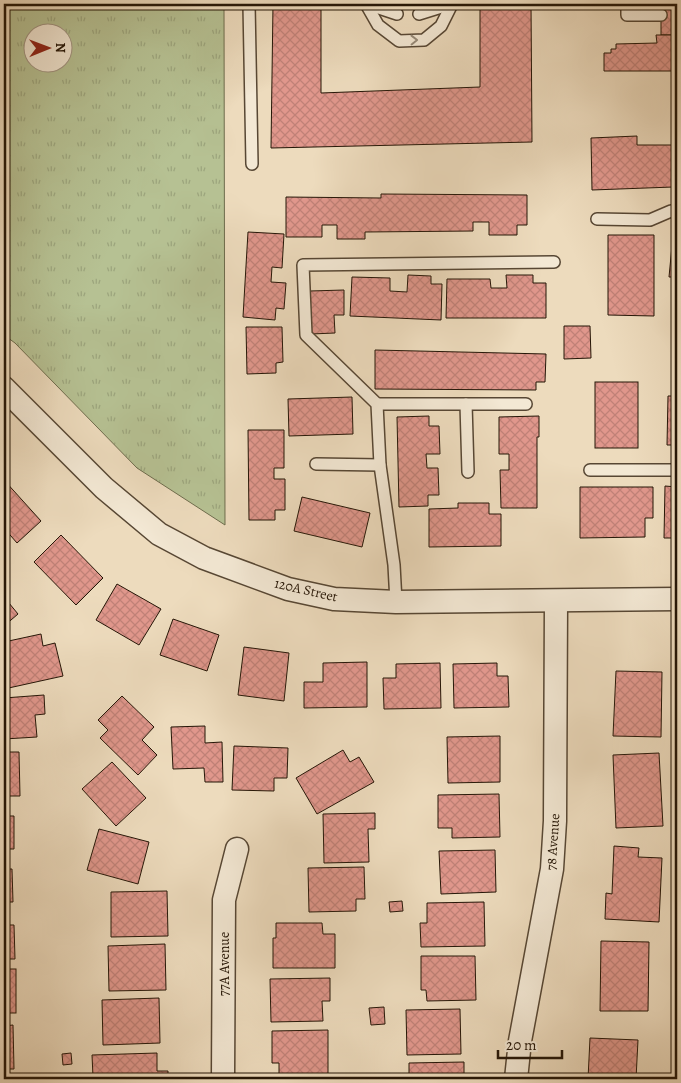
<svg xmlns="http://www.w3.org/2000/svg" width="681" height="1083" font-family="Alegreya,serif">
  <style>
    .grass { fill: url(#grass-tufts); stroke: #6e6c4d; fill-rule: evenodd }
    .building { fill: url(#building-cross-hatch); stroke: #251607 }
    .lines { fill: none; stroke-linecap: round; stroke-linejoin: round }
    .service-casing { stroke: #574734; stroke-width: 14 }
    .minor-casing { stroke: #574734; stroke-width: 25 }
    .service { stroke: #f3e8d4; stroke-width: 11 }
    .minor { stroke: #f3e8d4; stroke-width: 22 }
    .oneway { stroke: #968a78 }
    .labels { text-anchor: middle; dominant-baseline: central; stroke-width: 4.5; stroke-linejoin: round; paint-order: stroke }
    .street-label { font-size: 14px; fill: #251607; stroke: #f3e8d4 }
  </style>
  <defs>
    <pattern id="grass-tufts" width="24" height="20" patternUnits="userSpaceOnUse" patternTransform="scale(1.25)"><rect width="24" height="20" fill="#b6c193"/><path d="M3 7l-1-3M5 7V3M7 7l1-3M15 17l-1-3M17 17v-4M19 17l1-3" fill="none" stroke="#9ca57d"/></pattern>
    <pattern id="building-cross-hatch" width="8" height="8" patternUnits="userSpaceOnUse" patternTransform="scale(1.25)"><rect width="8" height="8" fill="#e0978c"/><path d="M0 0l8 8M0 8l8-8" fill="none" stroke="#c08177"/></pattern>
  </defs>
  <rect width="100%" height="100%" fill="#eddbbd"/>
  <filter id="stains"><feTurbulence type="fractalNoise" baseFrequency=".004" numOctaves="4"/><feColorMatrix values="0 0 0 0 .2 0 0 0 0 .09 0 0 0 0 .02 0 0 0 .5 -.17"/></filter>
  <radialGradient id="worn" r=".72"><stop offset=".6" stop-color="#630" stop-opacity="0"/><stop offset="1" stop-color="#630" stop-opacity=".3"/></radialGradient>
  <path class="grass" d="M4,4H224L225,525L137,468L15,343L4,335ZM32,32H62V62H32Z"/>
  <g class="building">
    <path d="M273,4H321V93L480,87V4H531L532,142L271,148Z"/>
    <rect x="661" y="4" width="16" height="31"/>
    <path d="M656,35H677V71H604V53H611V49H616V44L657,43Z"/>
    <path d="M637,136V145H672L673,187L592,190L591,138Z"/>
    <path d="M381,194L527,195V225H517V235H489V222H473V231L365,232V239H337V225H322V237H286V197L381,198Z"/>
    <path d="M674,225H677V277H669Z"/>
    <path d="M248,232L284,234L282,268L272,267L271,282L286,283L284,309L276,308L275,320L243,317Z"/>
    <path d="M608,235H654V316L608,315Z"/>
    <path d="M408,275L431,276V284H442L441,320L350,316L352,277L390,278V291L407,292Z"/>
    <path d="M506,275H533V283H546V318H446L447,279H490L491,288H507Z"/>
    <path d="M344,290V315H334L335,333L311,334L310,291Z"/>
    <path d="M564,326H590L591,358L564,359Z"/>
    <path d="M246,327H282L283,362L276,363V373L247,374Z"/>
    <path d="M375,350L546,354L545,382H536V390L375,389Z"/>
    <rect x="595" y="382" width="43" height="66"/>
    <path d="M668,396H677V445H667Z"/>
    <path d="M352,397L353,434L289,436L288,399Z"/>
    <path d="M429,416V426H439L440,454H426L427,468H438L439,495H428V506L399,507L397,417Z"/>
    <path d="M539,416V437H537V508H501L500,470H509V454H499V417Z"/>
    <path d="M248,430H284V468H274V479H285V510H275V520H249Z"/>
    <path d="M4,480L41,521L17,543L4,528Z"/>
    <path d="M665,486L677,487V538H664Z"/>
    <path d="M580,487H653V518H645V537L580,538Z"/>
    <path d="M302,497L370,513L362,547L294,531Z"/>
    <path d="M458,503H489V514H501V546L429,547V509L458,508Z"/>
    <path d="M61,535L103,578L76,605L34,562Z"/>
    <path d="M117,584L161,609L139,645L96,620Z"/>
    <path d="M4,597L18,614L4,626Z"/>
    <path d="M173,619L219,635L207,671L160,655Z"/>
    <path d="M41,634L43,646L55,643L63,676L4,689V642Z"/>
    <path d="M244,647L289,653L284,701L238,695Z"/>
    <path d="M367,662V707L304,708V682H323V663Z"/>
    <path d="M440,663L441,708L384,709L383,678H396V664Z"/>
    <path d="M497,663V676H508L509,707L454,708L453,664Z"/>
    <path d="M616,671L662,672L661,737L613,736Z"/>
    <path d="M44,695L45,714L35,715L37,737L4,739V698Z"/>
    <path d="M122,696L154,727L142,740L157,755L138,775L100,738L108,730L98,720Z"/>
    <path d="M205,726V743L222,742L223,782H205L204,768L173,769L171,727Z"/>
    <path d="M500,736V782L448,783L447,737Z"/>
    <path d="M234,746L288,748L287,778H274V791L232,790Z"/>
    <path d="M343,750L350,762L359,757L374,782L317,814L296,778Z"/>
    <path d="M4,752H19L20,796H4Z"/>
    <path d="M659,753L663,826L616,828L613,755Z"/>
    <path d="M112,762L146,798L116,826L82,789Z"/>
    <path d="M499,794L500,837L452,838V828H438V795Z"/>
    <path d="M4,804V816H14V849H4Z"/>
    <path d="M375,813V829H368L369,862L324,863L323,814Z"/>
    <path d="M99,829L149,842L138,884L87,870Z"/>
    <path d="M614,846L639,848L638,857L662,858L659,922L605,919L606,893L612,894Z"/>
    <path d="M495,850L496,892L441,894L439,851Z"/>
    <path d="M4,857L5,869H12L13,902H4Z"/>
    <path d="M364,867L365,899H356V911L309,912L308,868Z"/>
    <path d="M167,891L168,936L111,937V892Z"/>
    <path d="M402,901L403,911L390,912L389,902Z"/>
    <path d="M484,902L485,946L421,947L420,923H427V903Z"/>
    <path d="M4,914H6L7,925H14L15,959H4Z"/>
    <path d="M276,923H322L323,934H335V968H273V938H276Z"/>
    <path d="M601,941L649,942L648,1011H600Z"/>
    <path d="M165,944L166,990L109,991L108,946Z"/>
    <path d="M421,956H475L476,1000L427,1001L426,990H421Z"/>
    <rect x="4" y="969" width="12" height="44"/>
    <path d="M330,978V1001H322L323,1021L271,1022L270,979Z"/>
    <path d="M159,998L160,1043L103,1045L102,1000Z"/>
    <path d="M384,1007L385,1024L371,1025L369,1008Z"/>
    <path d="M460,1009L461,1054L407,1055L406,1010Z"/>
    <path d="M13,1025L14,1069H4V1026Z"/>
    <path d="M328,1030V1075H279V1063H272V1031Z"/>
    <path d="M590,1038L638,1040L636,1079H588Z"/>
    <path d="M71,1053L72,1064L63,1065L62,1054Z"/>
    <path d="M157,1053V1071H168V1079H104V1077H93L92,1055Z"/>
    <path d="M464,1062V1079H409V1063Z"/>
  </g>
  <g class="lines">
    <g class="service-casing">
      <g id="service">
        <path d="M249,4L252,164"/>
        <path d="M366,4L378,25L399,41L424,40L441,26L452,4"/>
        <path d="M367,4L397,14"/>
        <path d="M627,4V15H661"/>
        <path d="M419,14L451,4"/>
        <path d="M597,219L650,220L671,211H677"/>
        <path d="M377,404H526"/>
        <path d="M466,404L468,472"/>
        <path d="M316,464L380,465"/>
        <path d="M590,470H677"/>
        <path d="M396,602L394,565L380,465L377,404L306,335L303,265L554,262"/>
      </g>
    </g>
    <g class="minor-casing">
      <g id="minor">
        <path d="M4,388L104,488L159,534L204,558L288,589L334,599L396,602L677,599"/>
        <path d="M223,1079L224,900L237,849"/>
        <path d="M516,1079L520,1041L552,869L555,821L556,602"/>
      </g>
    </g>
    <use href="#service" class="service"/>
    <use href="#minor" class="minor"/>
  </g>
  <defs><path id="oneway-chevron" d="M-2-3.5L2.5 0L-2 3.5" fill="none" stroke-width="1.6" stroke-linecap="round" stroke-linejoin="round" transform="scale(1.25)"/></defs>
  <use class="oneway" href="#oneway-chevron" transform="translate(414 40) rotate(-1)"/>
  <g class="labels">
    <g class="street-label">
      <text transform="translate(306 590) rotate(13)">120A Street</text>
      <text transform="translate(553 842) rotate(-86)">78 Avenue</text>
      <text transform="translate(224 964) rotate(-90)">77A Avenue</text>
    </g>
  </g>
  <rect width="681" height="1083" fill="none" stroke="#eddbbd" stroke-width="20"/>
  <rect x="5" y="5" width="671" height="1073" fill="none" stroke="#251607" stroke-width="2.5"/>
  <rect x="10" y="10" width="661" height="1063" fill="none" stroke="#251607"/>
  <g transform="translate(48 48) rotate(89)"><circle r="24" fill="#f3e8d4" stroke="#a19482"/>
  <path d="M0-4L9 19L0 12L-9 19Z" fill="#8f2418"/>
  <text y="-8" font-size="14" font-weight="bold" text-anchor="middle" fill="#251607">N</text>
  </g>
  <path d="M498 1050v8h64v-8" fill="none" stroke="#251607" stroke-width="2.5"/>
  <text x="506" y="1050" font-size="15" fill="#251607" stroke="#f3e8d4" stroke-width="4" paint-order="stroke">20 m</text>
  <rect width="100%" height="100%" filter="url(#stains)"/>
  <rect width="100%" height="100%" fill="url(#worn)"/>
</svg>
